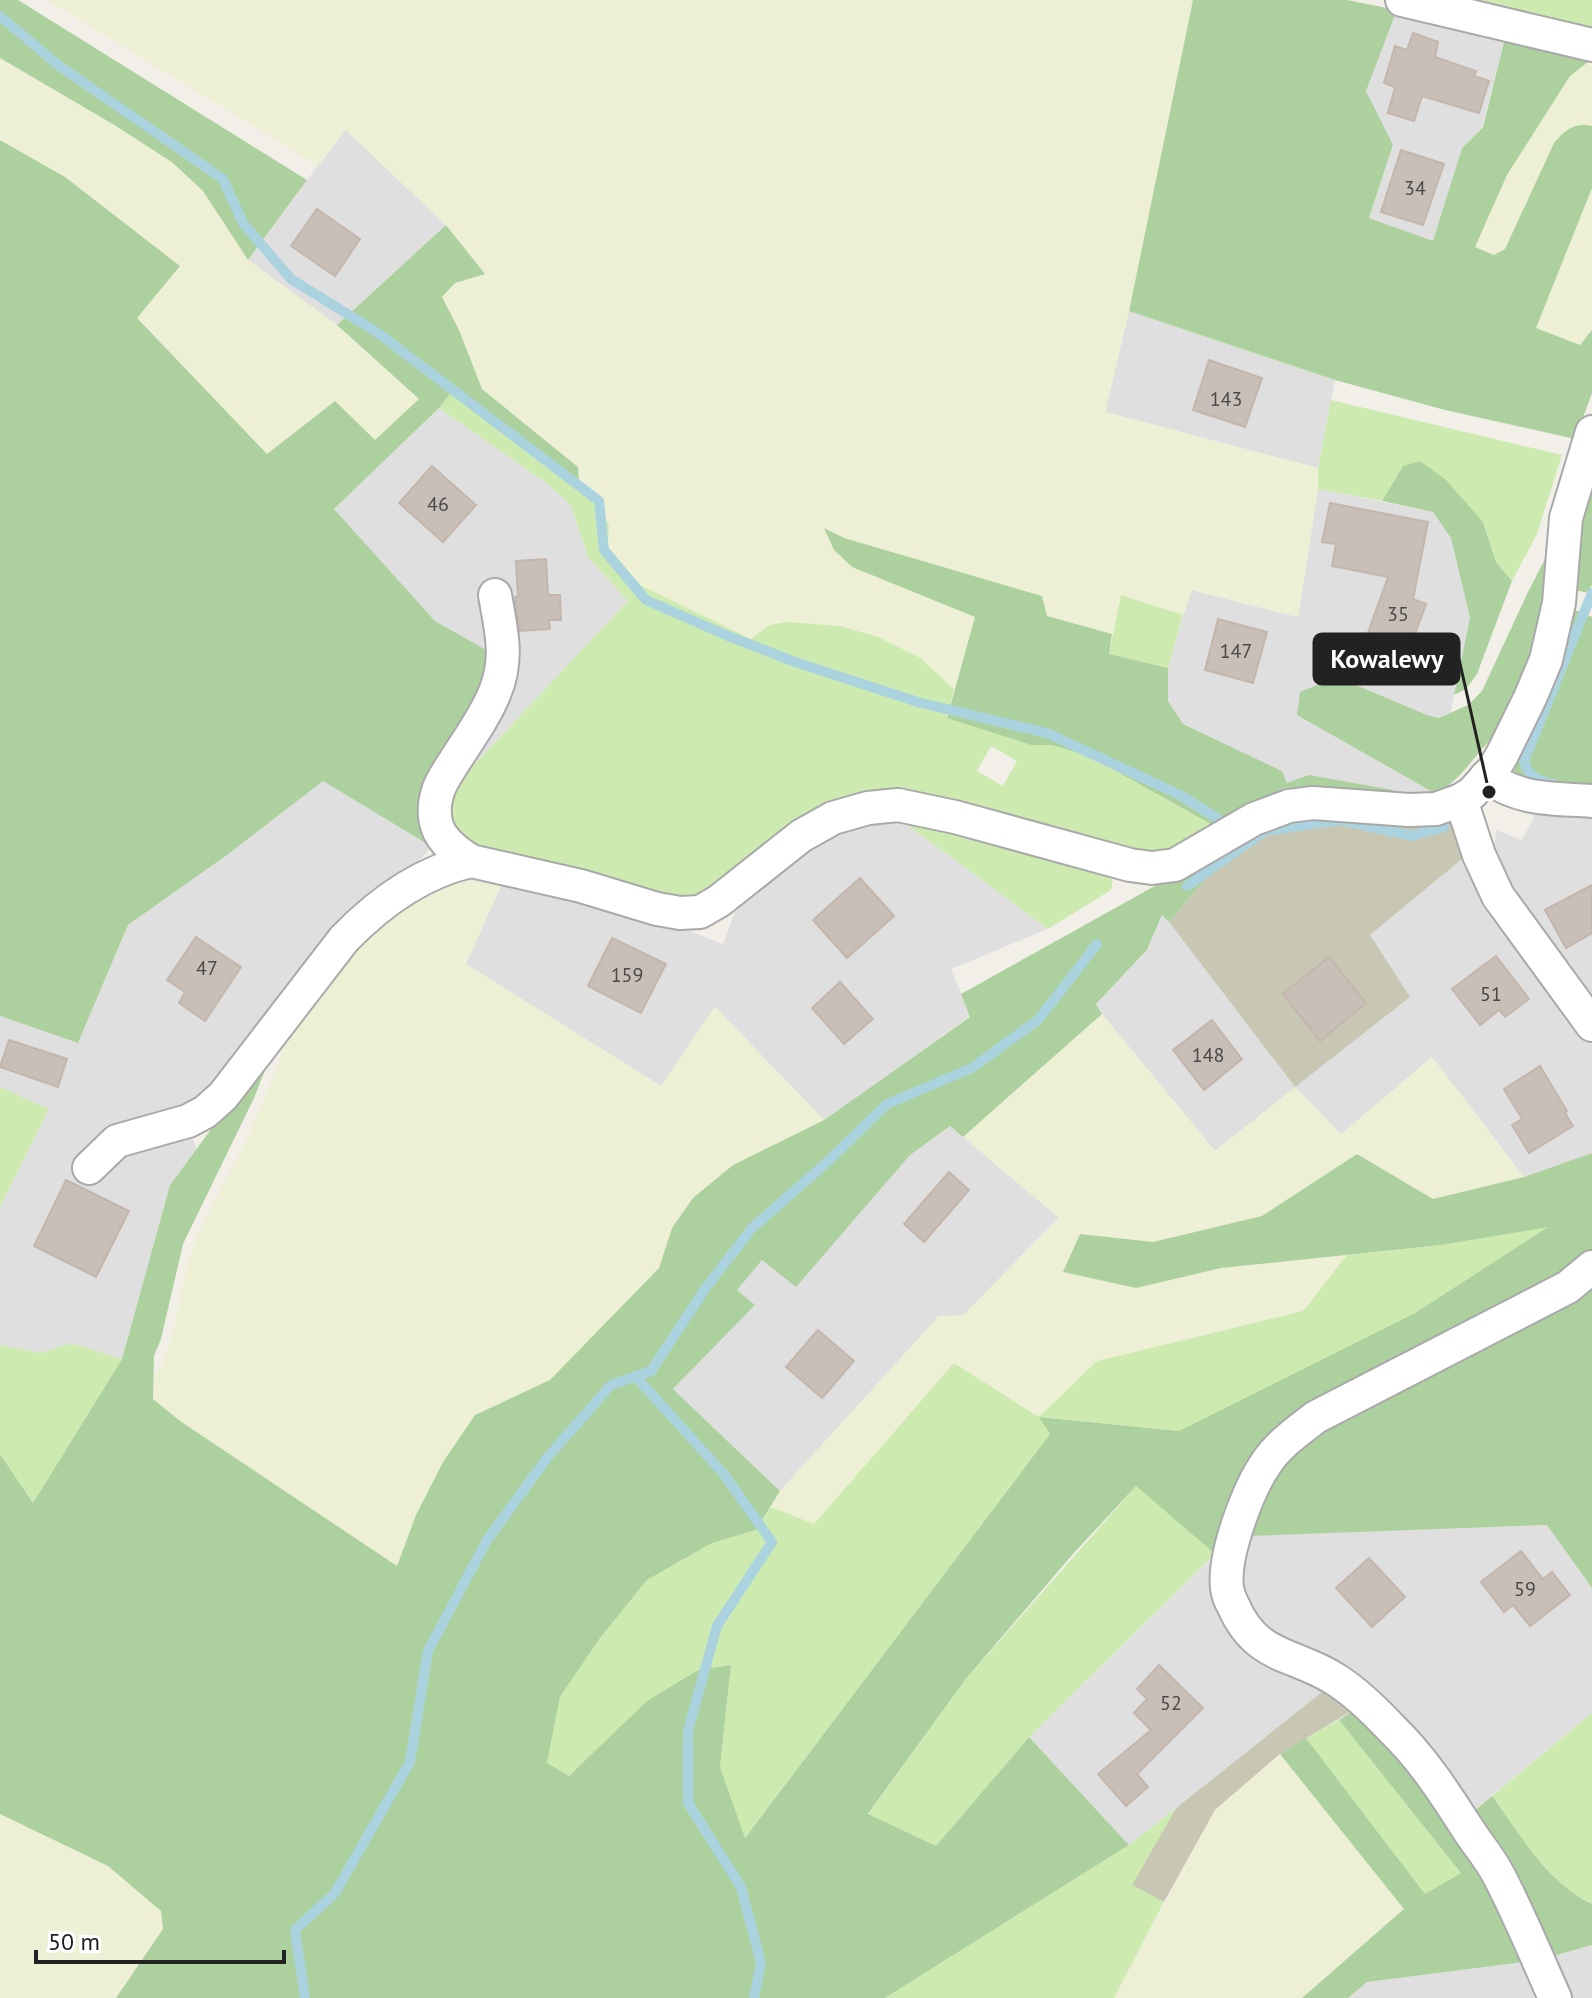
<svg xmlns="http://www.w3.org/2000/svg" width="1592" height="1998" font-family="'PT Sans',sans-serif">
  <style>
    .residential { fill: #e0dfdf }
    .construction { fill: #c7c7b4 }
    .farmland { fill: #eef0d5 }
    .grass { fill: #cdebb0; fill-rule: evenodd }
    .forest { fill: #add19e }
    .lines { fill: none; stroke-linecap: round; stroke-linejoin: round }
    .stream { stroke: #aad3df; stroke-width: 10 }
    .building { fill: #c7bfb8; stroke: #c4b6ab; stroke-width: 2 }
    .minor-casing { stroke: #a9a9a9; stroke-width: 36 }
    .minor { stroke: #fff; stroke-width: 32 }
    .labels { text-anchor: middle; dominant-baseline: central; stroke-width: 7; stroke-linejoin: round; paint-order: stroke }
    .number-label { font-size: 20px; fill: #4b4948 }
    .leader { fill: none; stroke: #222; stroke-width: 3 }
    .callout-dot { fill: #222; stroke: #fff; stroke-width: 3 }
    .callout { fill: #222; stroke: #222; stroke-width: 3 }
    .callout-label { font-size: 26px; text-anchor: middle; font-weight: bold; fill: #fff }
  </style>
  <rect width="100%" height="100%" fill="#f2efe9"/>
  <g class="residential">
    <path d="M1397,10L1505,38L1482,127L1462,148L1434,242L1369,218L1393,146L1366,91Z"/>
    <path d="M345,129L446,225L337,325L248,260Z"/>
    <path d="M1129,311L1335,380L1318,468L1105,412Z"/>
    <path d="M439,408L545,482L570,504L588,557L628,601L468,771L463,767L504,661L485,658V650L435,621L333,510Z"/>
    <path d="M1318,489L1433,512L1451,538L1470,618L1450,715L1440,718L1427,715L1337,677L1438,795L1417,801L1287,783L1282,771L1183,724L1168,701V668L1191,590L1298,617Z"/>
    <path d="M323,781L432,847L344,939L188,1121L196,1149L170,1185L122,1359L72,1343L41,1353L0,1345V1207L49,1109L0,1087V1016L78,1043L128,925L227,855Z"/>
    <path d="M1534,806L1592,813V1011L1526,922L1494,847L1496,830L1521,840L1533,821Z"/>
    <path d="M898,818L1048,929L951,969L970,1016L824,1120L715,1007L661,1086L465,964L505,877L628,907L723,944L740,899L817,836L862,820Z"/>
    <path d="M1467,855L1581,1025L1592,1045V1153L1524,1177L1432,1057L1341,1135L1295,1088L1215,1151L1102,1014L1096,1004L1147,951L1163,914L1295,1087L1370,935Z"/>
    <path d="M950,1126L1059,1217L963,1316H939L780,1491L673,1389L755,1305L736,1290L761,1259Z"/>
    <path d="M1548,1525L1592,1588V1713L1462,1820L1337,1680L1129,1845L1029,1737L1234,1536Z"/>
    <path d="M1592,1945V1998H1348L1367,1982L1538,1960Z"/>
  </g>
  <g class="construction">
    <path d="M1282,816L1447,820L1455,825L1467,855L1370,935L1410,997L1295,1087L1169,922L1241,838Z"/>
    <path d="M1332,1684L1360,1706L1280,1754L1215,1810L1164,1902L1131,1886L1176,1808Z"/>
  </g>
  <g class="farmland">
    <path d="M47,0H1193L1129,311L1105,412L1318,468V489L1298,617L1192,590L1183,615L1122,595L1112,634L1047,616L891,552L844,538L824,528L834,550L852,567L976,617L954,689L919,657L878,637L769,625L751,639L640,585L620,561L607,554L609,524L579,480L578,467L482,389L459,330L442,296L455,283L484,273L446,225L346,130L318,166Z"/>
    <path d="M0,58L116,126L173,163L203,191L248,260L337,325L419,400L375,440L334,401L267,454L137,318L179,266L65,177L0,140Z"/>
    <path d="M1592,59V126L1589,124L1501,258L1474,247L1540,99Z"/>
    <path d="M1592,188V330L1580,345L1536,328Z"/>
    <path d="M471,871L505,877L466,964L661,1086L715,1007L824,1120L733,1165L693,1198L672,1228L659,1268L550,1380L475,1415L443,1462L416,1515L398,1567L180,1421L153,1400L154,1377L163,1363L175,1323L185,1274L195,1240L250,1132L279,1062L289,1028L346,950L412,897Z"/>
    <path d="M1102,1014L1215,1151L1295,1087L1341,1134L1432,1057L1524,1177L1432,1199L1357,1154L1262,1216L1153,1242L1080,1234L1136,1288L1221,1268L1347,1255L1303,1311L1097,1361L1039,1417L954,1363L814,1524L771,1507L780,1491L939,1316L963,1315L1059,1218L963,1137Z"/>
    <path d="M1280,1754L1404,1909L1302,1998H1114L1215,1810Z"/>
    <path d="M0,1814L108,1866L161,1911L163,1929L116,1998H0Z"/>
  </g>
  <g class="grass">
    <path d="M1466,0H1592V32Z"/>
    <path d="M450,394L579,480L609,525L607,554L620,561L640,585L751,639L769,625L788,622L840,626L878,637L919,657L954,689L947,717L1031,745H1051L1087,755L1218,828L1180,854L1149,857L870,798L710,896L683,902L483,851L463,840L445,816L463,767L469,770L628,601L588,557L570,504L545,482L439,408ZM991,746L1017,761L1003,786L977,771Z"/>
    <path d="M1331,400L1562,455L1537,534L1512,581L1496,562L1483,522L1403,466L1382,501L1318,489V468Z"/>
    <path d="M1121,595L1183,615L1168,668L1109,654Z"/>
    <path d="M898,818L1107,874C1113,878 1113,882 1111,890L1048,929Z"/>
    <path d="M0,1087L49,1109L0,1207Z"/>
    <path d="M1550,1226L1415,1313L1179,1431L1040,1417L1050,1434L744,1839L720,1767L731,1665L698,1670L597,1751L568,1776L547,1763L560,1697L600,1638L647,1580L712,1543L756,1530L771,1507L814,1524L954,1363L1039,1417L1097,1361L1303,1311L1347,1255L1441,1245Z"/>
    <path d="M71,1343L122,1359L33,1503L0,1454V1345L41,1353Z"/>
    <path d="M1137,1485L1215,1554L1029,1737L936,1846L868,1815L965,1680Z"/>
    <path d="M1592,1713V1904C1546,1882 1521,1835 1492,1796Z"/>
    <path d="M1339,1720L1461,1873L1425,1894L1306,1738Z"/>
    <path d="M1176,1808L1132,1885L1164,1902L1114,1998H885L1129,1845Z"/>
  </g>
  <g class="forest">
    <path d="M0,0H18L307,180L248,260L203,191L173,163L116,126L0,58Z"/>
    <path d="M1193,0H1347L1397,10L1366,91L1393,145L1369,218L1433,241L1462,148L1483,127L1505,38L1592,59L1570,76L1507,175L1475,247L1494,255L1505,249L1554,143C1564,131 1575,121 1592,126V188L1536,328L1580,345L1592,330V393L1575,439L1445,410L1335,380L1129,311Z"/>
    <path d="M0,140L65,177L180,266L137,318L267,454L335,401L375,440L419,399L337,325L446,225L485,274L455,283L442,297L459,330L482,389L578,467L579,480L450,394L439,408L334,509L435,621L486,650L482,684L432,847L323,781L227,855L128,925L78,1043L0,1016Z"/>
    <path d="M1420,461L1446,480L1483,522L1496,562L1512,581L1477,674L1466,689L1454,695L1470,618L1451,538L1433,512L1382,501L1403,466Z"/>
    <path d="M1592,471V585L1588,593L1571,589L1573,555Z"/>
    <path d="M824,528L844,538L1042,596L1047,616L1112,634L1109,654L1168,668V701L1183,724L1282,771L1287,783L1309,775L1393,790L1417,801L1218,828L1087,755L1051,745H1031L947,718L975,617L852,567L834,550Z"/>
    <path d="M1546,557L1544,608L1536,649L1494,735L1461,774L1438,795L1297,715L1300,692L1337,677L1427,715L1439,718L1468,705L1482,691L1527,594Z"/>
    <path d="M1575,610L1592,617V793L1519,779L1513,770L1514,756L1567,612Z"/>
    <path d="M1241,838L1169,922L1162,915L1147,950L1096,1004L1102,1014L963,1137L950,1126L910,1155L796,1287L762,1260L737,1290L755,1305L673,1389L780,1491L756,1530L712,1543L647,1580L600,1638L560,1697L547,1763L569,1776L647,1701L698,1670L731,1665L720,1767L745,1838L1050,1434L1039,1417L1179,1431L1415,1313L1548,1227L1441,1245L1221,1268L1136,1288L1063,1272L1080,1234L1153,1242L1262,1216L1357,1154L1433,1199L1524,1177L1592,1153V1253L1553,1283L1327,1401L1215,1554L1136,1486L1072,1555L965,1680L868,1814L936,1846L1029,1737L1129,1845L885,1998H116L163,1929L161,1911L108,1866L0,1814V1454L33,1503L122,1359L170,1185L273,1045L269,1060L254,1098L183,1244L161,1339L154,1356L153,1399L180,1421L397,1566L416,1515L443,1462L475,1415L550,1380L659,1268L672,1228L693,1198L733,1165L824,1120L970,1017L961,994Z"/>
    <path d="M1592,1277V1588L1547,1525L1249,1536L1279,1465L1310,1433Z"/>
    <path d="M1360,1706L1448,1809L1531,1961L1367,1982L1348,1998H1302L1404,1909L1280,1754L1306,1738L1425,1894L1461,1873L1339,1720Z"/>
    <path d="M1492,1796C1521,1835 1546,1882 1592,1904V1945L1546,1958L1468,1816Z"/>
  </g>
  <g class="lines">
    <g class="stream">
      <path d="M0,16L58,65L223,179L243,223L291,279L378,333L599,501L604,550L646,600L728,636L795,662L921,703L1047,733L1180,795L1223,822"/>
      <path d="M1554,784C1540,782 1528,777 1524,761L1592,593"/>
      <path d="M1187,886L1265,831L1340,820L1412,836L1444,827"/>
      <path d="M636,1377L723,1473L772,1542L717,1626L688,1731V1803L741,1887L761,1963L754,1998"/>
      <path d="M305,1998L295,1930L335,1893L410,1762L428,1651L487,1540L547,1458L611,1385L651,1371L705,1289L752,1228L824,1165L887,1104L972,1068L1038,1020L1097,944"/>
    </g>
  </g>
  <g class="building">
    <path d="M1413,33L1438,42L1435,57L1476,71L1474,76L1489,81L1479,113L1422,96L1414,121L1388,113L1395,87L1384,83L1395,46L1407,50Z"/>
    <path d="M1401,150L1444,164L1423,225L1381,212Z"/>
    <path d="M317,209L360,239L335,276L291,246Z"/>
    <path d="M1209,360L1262,378L1245,427L1193,410Z"/>
    <path d="M432,466L476,505L443,542L399,503Z"/>
    <path d="M1330,503L1428,522L1413,599L1426,604L1407,656L1365,641L1388,577L1332,566L1336,544L1322,542Z"/>
    <path d="M546,559L548,595H560L561,620H549L550,629L520,631L515,597L518,596L516,561Z"/>
    <path d="M1218,619L1267,632L1253,683L1205,670Z"/>
    <path d="M860,878L894,916L847,958L813,920Z"/>
    <path d="M1592,885V933L1566,948L1545,910Z"/>
    <path d="M196,937L241,967L205,1021L179,1003L185,992L167,980Z"/>
    <path d="M612,938L666,964L641,1013L588,986Z"/>
    <path d="M1496,956L1529,999L1505,1017L1499,1010L1480,1025L1452,989Z"/>
    <path d="M1329,957L1366,1003L1320,1041L1283,994Z"/>
    <path d="M840,982L873,1019L844,1044L812,1008Z"/>
    <path d="M1212,1020L1242,1059L1204,1090L1173,1050Z"/>
    <path d="M9,1040L67,1059L58,1087L0,1067Z"/>
    <path d="M1540,1066L1567,1111L1565,1113L1573,1126L1529,1153L1512,1125L1522,1119L1504,1089Z"/>
    <path d="M949,1172L969,1190L924,1242L904,1224Z"/>
    <path d="M66,1180L129,1211L96,1277L34,1246Z"/>
    <path d="M818,1330L854,1361L822,1398L786,1367Z"/>
    <path d="M1521,1551L1543,1579L1552,1572L1570,1595L1530,1626L1513,1605L1504,1612L1481,1582Z"/>
    <path d="M1369,1558L1405,1597L1372,1627L1336,1588Z"/>
    <path d="M1159,1665L1203,1708L1137,1774L1148,1787L1126,1806L1098,1774L1151,1730L1134,1713L1147,1699L1137,1689Z"/>
  </g>
  <g class="lines">
    <g class="minor-casing">
      <g id="minor">
        <path d="M1402,0L1592,45"/>
        <path d="M495,595C501,630 509,658 495,692C485,717 468,740 454,762C448,772 439,784 437,795C434,804 434,817 437,826C442,842 458,853 471,861L581,886L657,909L680,913L700,912L719,901L801,836L833,818L868,808L898,805L955,817L1130,865L1152,868L1175,865L1254,819L1289,806L1313,803L1409,810L1436,809L1461,800L1472,793L1493,770L1502,755L1530,698L1546,660L1559,603L1566,518L1592,432"/>
        <path d="M1486,777C1523,801 1550,798 1592,801"/>
        <path d="M1461,800L1479,855L1498,896L1592,1025"/>
        <path d="M89,1168L117,1141L188,1121L205,1112L223,1096L344,939C379,903 421,872 471,861"/>
        <path d="M1555,1998C1537,1958 1520,1916 1499,1876C1491,1860 1479,1846 1469,1831C1446,1795 1423,1759 1392,1729C1376,1712 1358,1694 1338,1681C1295,1652 1257,1661 1233,1605C1230,1600 1228,1594 1227,1588C1223,1555 1248,1489 1267,1462C1279,1444 1299,1430 1316,1417L1568,1287L1592,1267"/>
      </g>
    </g>
    <use href="#minor" class="minor"/>
  </g>
  <g class="labels">
    <g class="number-label">
      <text x="1415" y="188">34</text>
      <text x="1226" y="399">143</text>
      <text x="438" y="504">46</text>
      <text x="1398" y="614">35</text>
      <text x="1236" y="651">147</text>
      <text x="207" y="968">47</text>
      <text x="627" y="975">159</text>
      <text x="1491" y="994">51</text>
      <text x="1208" y="1055">148</text>
      <text x="1525" y="1589">59</text>
      <text x="1171" y="1703">52</text>
    </g>
  </g>
  <path class="leader" d="M1489 792L1459 659"/>
  <circle class="callout-dot" cx="1489" cy="792" r="8"/>
  <rect class="callout" x="1314" y="634" width="145" height="50" rx="8"/>
  <g class="callout-label">
    <text x="1387" y="668">Kowalewy</text>
  </g>
  <path d="M36 1950v12h248v-12" fill="none" stroke="#222222" stroke-width="4"/>
  <text x="48" y="1950" font-size="24" fill="#222222" stroke="#ffffff" stroke-width="6" paint-order="stroke">50 m</text>
</svg>
